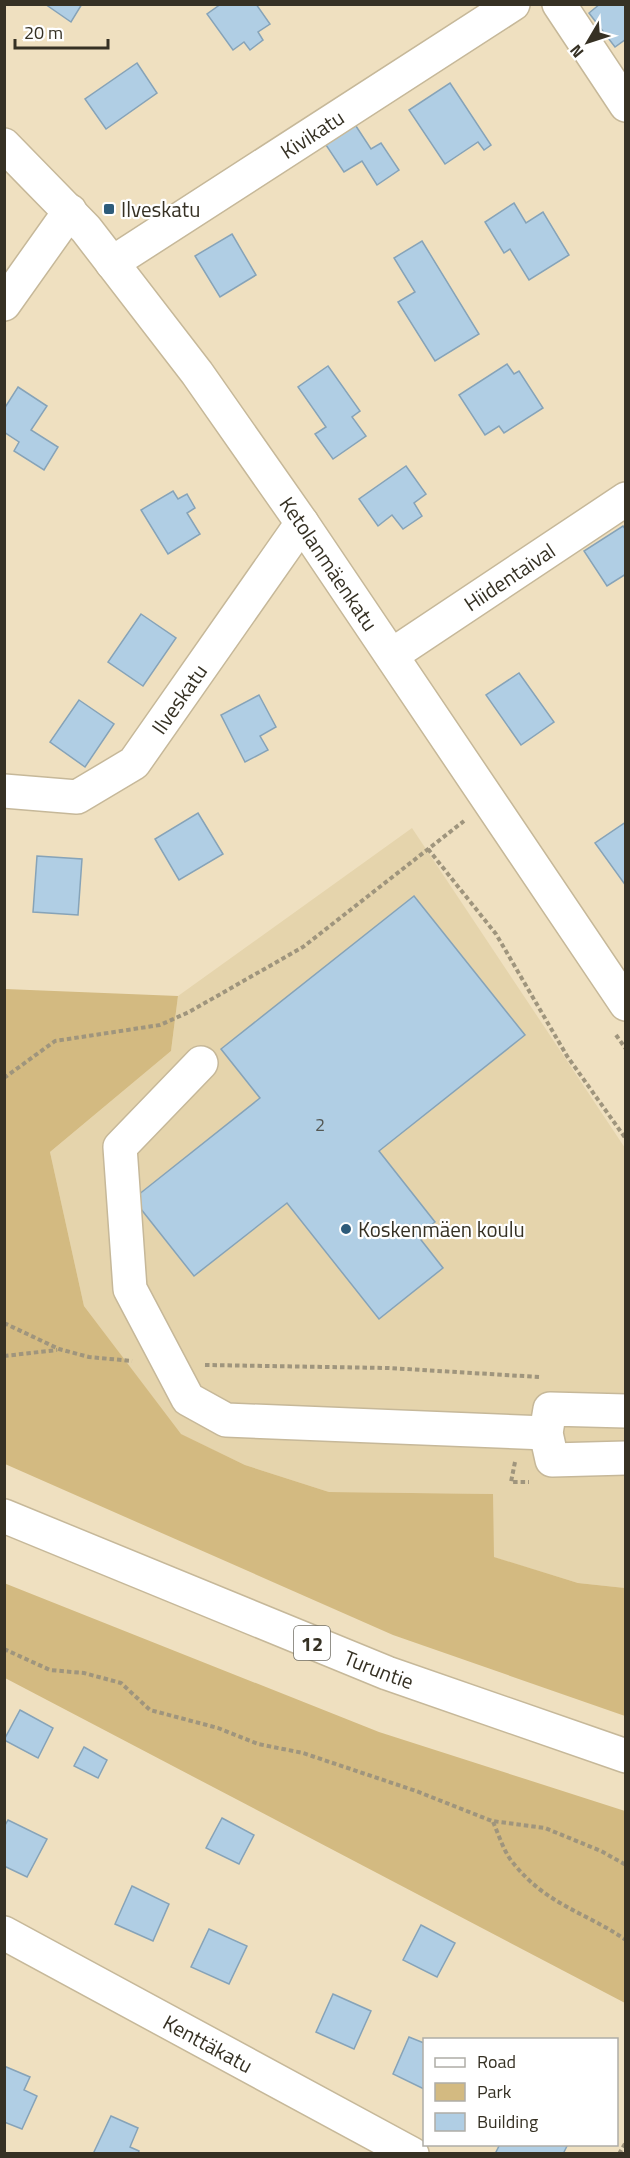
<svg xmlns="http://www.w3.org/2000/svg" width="630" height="2158" font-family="'Titillium Web',sans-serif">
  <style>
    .built { fill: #e5d4ac }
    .green { fill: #d3ba81 }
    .building { fill: #b0cee4; stroke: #86a3b8; stroke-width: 1.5 }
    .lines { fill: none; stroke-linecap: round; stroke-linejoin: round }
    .minor-casing { stroke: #c6b899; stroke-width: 36 }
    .major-casing { stroke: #c6b899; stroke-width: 36 }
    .highway-casing { stroke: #c6b899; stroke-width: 36 }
    .path { stroke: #9f957d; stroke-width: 4; stroke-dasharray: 4.5 3; stroke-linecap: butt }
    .minor { stroke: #fff; stroke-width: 33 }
    .major { stroke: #fff; stroke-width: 33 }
    .highway { stroke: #fff; stroke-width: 33 }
    .poi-dot { fill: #2d5b7a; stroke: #fff; stroke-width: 2 }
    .labels { text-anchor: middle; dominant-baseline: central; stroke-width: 4.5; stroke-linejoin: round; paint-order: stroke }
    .number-label { font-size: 18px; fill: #545854 }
    .shield { fill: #fff; stroke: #726f66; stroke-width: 1.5 }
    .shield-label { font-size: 20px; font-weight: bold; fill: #363124 }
    .street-label { font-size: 21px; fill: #363124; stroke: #fff }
    .poi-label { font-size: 21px; fill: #363124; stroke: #fff; text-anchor: start }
  </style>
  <rect width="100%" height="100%" fill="#efe0c0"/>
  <path class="built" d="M412,828L625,1148V1588L578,1583L493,1557V1494L329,1492L245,1465L180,1434L84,1306L50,1152L171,1051L178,996Z"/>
  <g class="green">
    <path d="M5,989L178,996L171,1051L50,1152L84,1306L181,1434L245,1465L329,1492L493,1494L494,1557L578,1583L625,1588V1716L393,1635L5,1464Z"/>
    <path d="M4,1583L379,1732L625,1811V2003L5,1678Z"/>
  </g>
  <g class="building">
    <path d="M45,4H82L71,22Z"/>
    <path d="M221,4H256L270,24L258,32L263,40L250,50L244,42L233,50L207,14Z"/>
    <path d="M600,4H626V39L615,47L589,13Z"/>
    <path d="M137,63L157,93L106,129L85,99Z"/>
    <path d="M450,83L491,145L484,150L478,142L445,164L409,110Z"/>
    <path d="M352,120L371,149L381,143L399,170L377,185L362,161L344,172L322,139Z"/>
    <path d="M514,203L526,223L543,212L569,255L529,280L510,249L504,253L485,222Z"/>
    <path d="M232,234L256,275L220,297L195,256Z"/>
    <path d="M422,241L479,334L435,361L398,302L415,292L394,258Z"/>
    <path d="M507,364L514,374L519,371L543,408L504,433L499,426L485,435L459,395Z"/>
    <path d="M328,366L360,411L352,417L366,436L333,459L315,434L326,427L298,387Z"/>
    <path d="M18,387L47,406L31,430L58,447L44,470L14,451L19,442L4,432V409Z"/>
    <path d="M406,466L426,494L414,503L422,516L403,529L392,515L378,526L359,499Z"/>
    <path d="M173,491L178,499L187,494L195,508L187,513L200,534L168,554L141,510Z"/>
    <path d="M623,526L626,530V574L607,586L584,551Z"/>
    <path d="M141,614L176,638L143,686L108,662Z"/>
    <path d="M519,673L554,722L521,745L486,695Z"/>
    <path d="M259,695L276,727L260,736L268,750L245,762L221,715Z"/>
    <path d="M79,700L114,724L85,767L50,742Z"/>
    <path d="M198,813L223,854L179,880L155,839Z"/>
    <path d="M626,822V886L595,843Z"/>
    <path d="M37,856L82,859L78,915L33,912Z"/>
    <path d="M414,896L525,1035L379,1151L435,1222L418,1236L443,1268L379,1319L287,1203L194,1276L133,1199L260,1098L221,1049Z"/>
    <path d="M20,1710L53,1728L38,1758L4,1740Z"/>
    <path d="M84,1747L107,1760L98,1778L74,1766Z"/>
    <path d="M222,1818L254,1835L239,1864L206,1848Z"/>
    <path d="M8,1820L47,1839L27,1877L4,1866V1827Z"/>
    <path d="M132,1886L169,1904L153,1941L115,1924Z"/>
    <path d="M421,1925L455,1943L437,1977L403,1960Z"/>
    <path d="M209,1929L247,1946L229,1984L191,1967Z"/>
    <path d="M333,1994L371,2011L354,2049L316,2032Z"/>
    <path d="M409,2037L424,2043V2089L393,2074Z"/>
    <path d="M4,2066L30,2077L24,2090L37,2096L22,2129L4,2122Z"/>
    <path d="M111,2116L138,2128L130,2147L139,2151L138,2154H93Z"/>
    <path d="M500,2144H568L563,2154H495Z"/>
  </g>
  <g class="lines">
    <g class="minor-casing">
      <g id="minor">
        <path d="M559,4L626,105"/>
        <path id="s1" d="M112,263L513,4"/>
        <path d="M4,304L70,211"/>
        <path id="s2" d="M392,655L626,499"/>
        <path id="s3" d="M4,791L77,797L134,763L302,523"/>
        <path d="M201,1063L120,1147L130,1289L188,1399L226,1420L546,1433"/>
        <path d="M626,1411L550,1409L546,1433L552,1460L626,1458"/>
        <path id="s4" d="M4,1933L412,2154"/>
      </g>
    </g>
    <g class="major-casing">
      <g id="major">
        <path id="s5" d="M4,145L86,229L197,373L302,523L626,1004"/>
      </g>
    </g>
    <g class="highway-casing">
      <g id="highway">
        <path id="s6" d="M4,1516L387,1673L626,1756"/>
      </g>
    </g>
    <g class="path">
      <path d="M428,849L496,934L567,1056L626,1139"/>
      <path d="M616,1035L626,1049"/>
      <path d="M4,1078L55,1041L160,1025L189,1012L303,947L464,821"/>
      <path d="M4,1323L59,1349L89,1357L132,1361"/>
      <path d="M4,1356L57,1350"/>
      <path d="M205,1365L389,1368L539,1377"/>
      <path d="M515,1462L511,1482H529"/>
      <path d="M4,1649L50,1670L84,1673L121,1683L150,1710L218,1728L258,1744L303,1753L416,1791L492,1821L545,1828L601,1851L626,1865"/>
      <path d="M493,1822C499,1835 504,1853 514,1864C547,1905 585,1912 626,1940"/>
      <path d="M619,2154L626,2142"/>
    </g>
    <use href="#minor" class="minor"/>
    <use href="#major" class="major"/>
    <use href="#highway" class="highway"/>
  </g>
  <g class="poi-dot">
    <rect x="103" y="203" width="12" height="12" rx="3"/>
    <circle cx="346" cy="1229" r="6"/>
  </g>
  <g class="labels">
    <g class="number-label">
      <text x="320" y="1124">2</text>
    </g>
    <rect class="shield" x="294" y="1626" width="36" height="34" rx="4.5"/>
    <g class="shield-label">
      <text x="312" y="1643">12</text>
    </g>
    <g class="street-label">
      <text stroke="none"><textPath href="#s1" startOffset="238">Kivikatu</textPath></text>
      <text stroke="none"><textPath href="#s5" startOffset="531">Ketolanmäenkatu</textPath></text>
      <text stroke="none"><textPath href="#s2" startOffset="141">Hiidentaival</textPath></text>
      <text stroke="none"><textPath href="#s3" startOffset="218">Ilveskatu</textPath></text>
      <text stroke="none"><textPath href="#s6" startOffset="405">Turuntie</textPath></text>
      <text stroke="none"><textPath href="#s4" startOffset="232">Kenttäkatu</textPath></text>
    </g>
    <g class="poi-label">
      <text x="121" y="209">Ilveskatu</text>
      <text x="358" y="1229">Koskenmäen koulu</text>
    </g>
  </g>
  <rect width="630" height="2158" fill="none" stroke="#363124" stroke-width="12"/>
  <rect x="423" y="2038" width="195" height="108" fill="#ffffff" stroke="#afada7" stroke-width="1.5"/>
  <rect x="435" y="2058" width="30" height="9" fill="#ffffff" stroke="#afada7" stroke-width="1.5"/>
  <text x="477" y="2068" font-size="18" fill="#363124">Road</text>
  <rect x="435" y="2083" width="30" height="18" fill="#d3ba81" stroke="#afada7" stroke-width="1.5"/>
  <text x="477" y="2098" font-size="18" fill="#363124">Park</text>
  <rect x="435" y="2113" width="30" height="18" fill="#b0cee4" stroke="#afada7" stroke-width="1.5"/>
  <text x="477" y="2128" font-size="18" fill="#363124">Building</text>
  <g transform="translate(588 42) rotate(231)" stroke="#ffffff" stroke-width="4.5" paint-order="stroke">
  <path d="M0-4.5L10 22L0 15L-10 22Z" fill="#363124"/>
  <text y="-9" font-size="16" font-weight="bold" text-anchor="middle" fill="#363124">N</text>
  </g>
  <path d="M15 39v9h93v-9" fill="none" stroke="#363124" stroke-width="3"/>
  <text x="24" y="39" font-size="18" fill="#363124" stroke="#ffffff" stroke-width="4.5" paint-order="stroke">20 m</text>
</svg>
